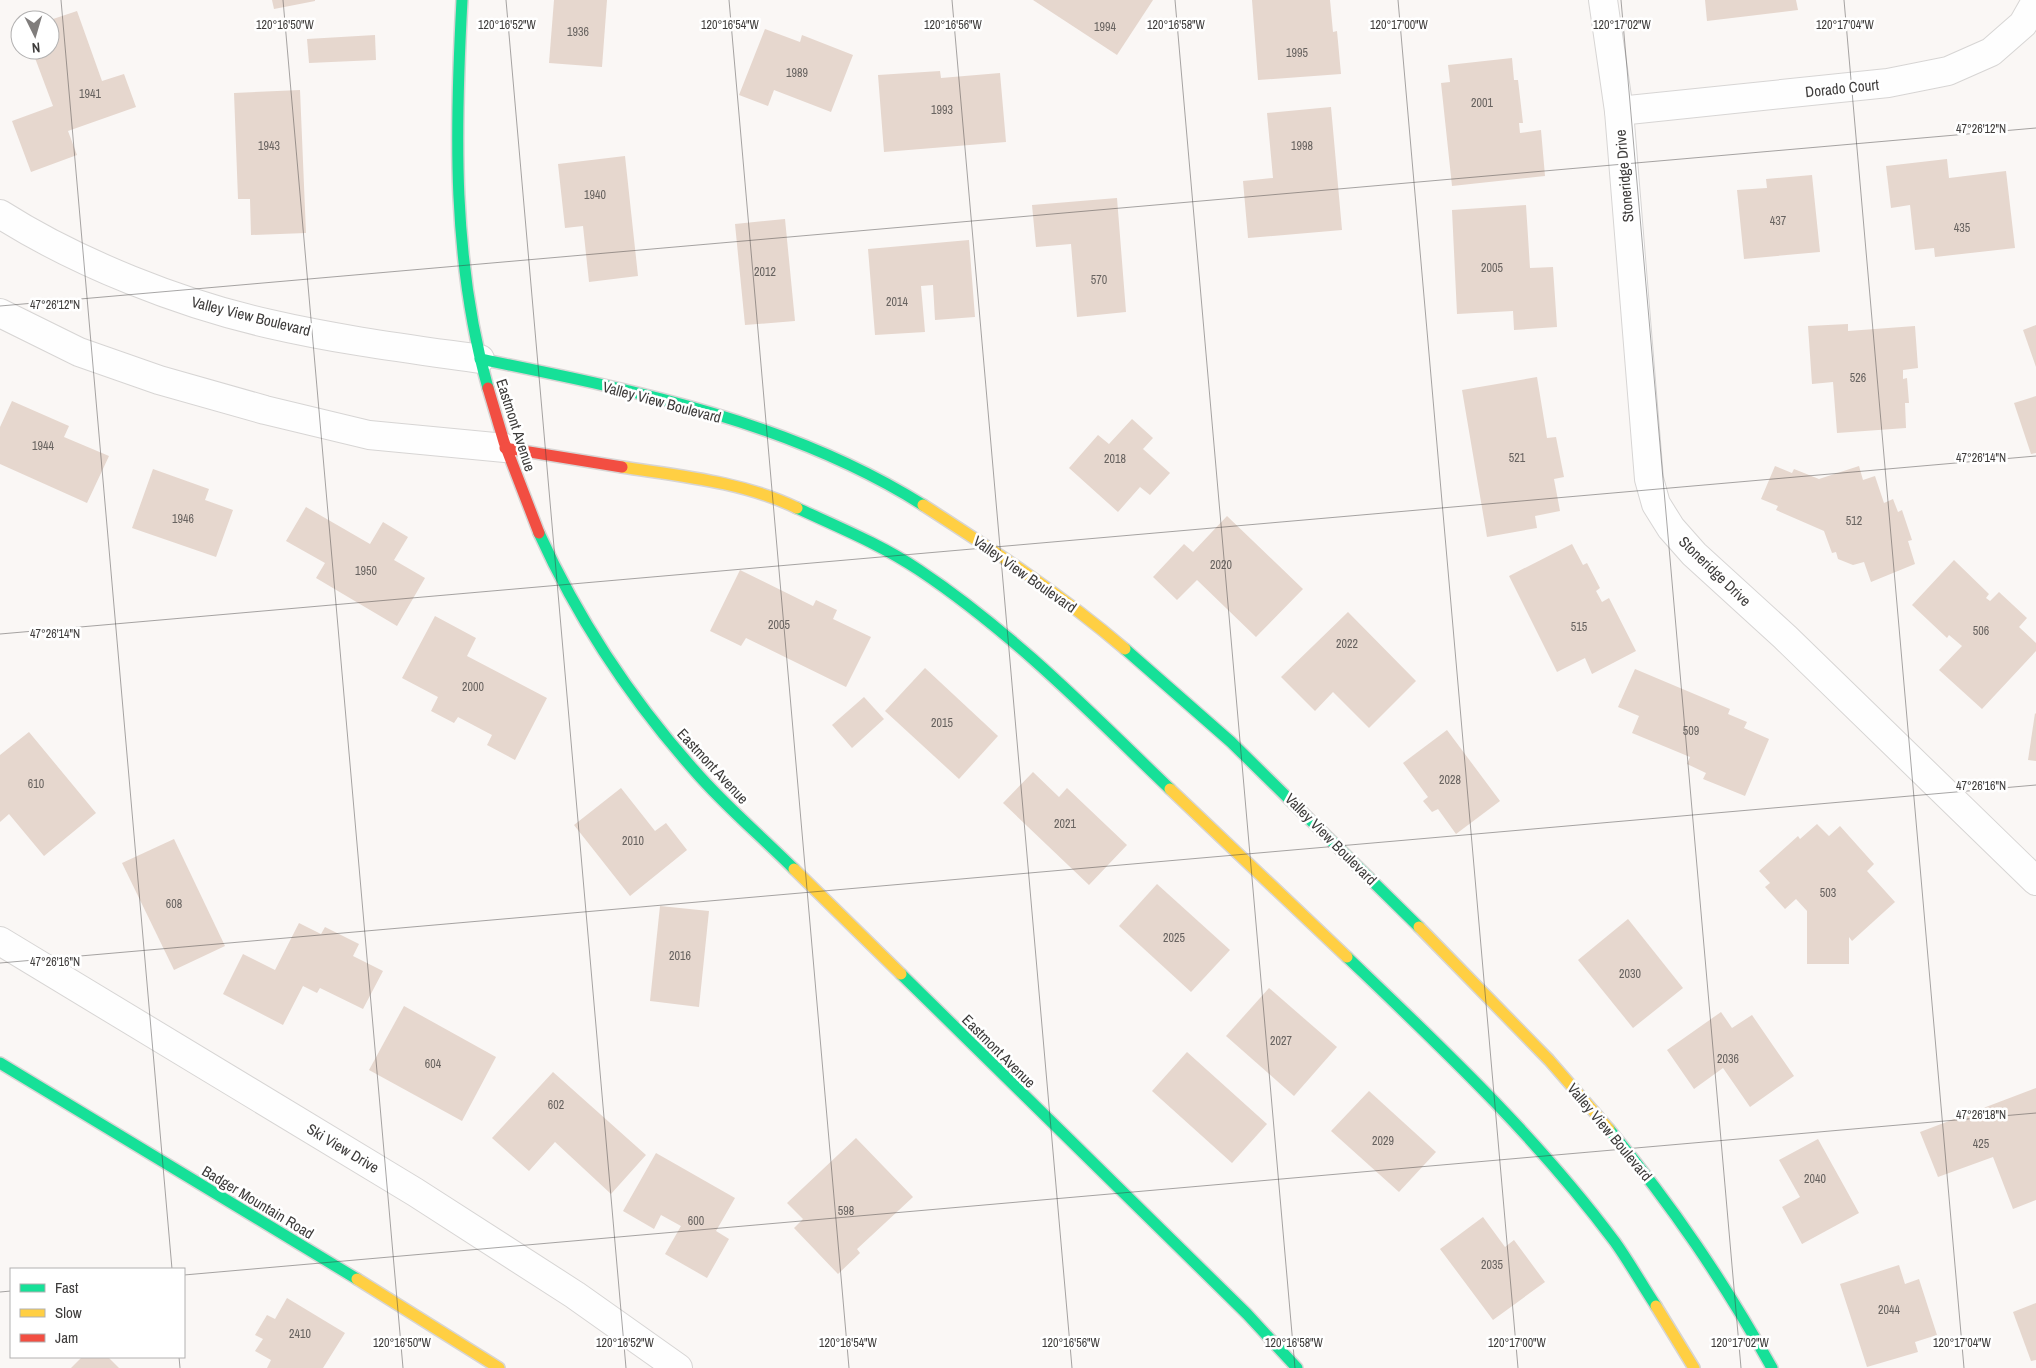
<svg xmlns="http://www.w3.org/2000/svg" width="2036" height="1368" font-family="'Archivo Narrow',sans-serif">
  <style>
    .building { fill: #e6d7ce }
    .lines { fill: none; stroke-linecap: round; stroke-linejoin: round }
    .street-casing { stroke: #d7d5d4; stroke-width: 30 }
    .fast-casing { stroke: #d7d5d4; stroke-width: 14 }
    .slow-casing { stroke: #d7d5d4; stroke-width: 14 }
    .jam-casing { stroke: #d7d5d4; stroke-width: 14 }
    .street { stroke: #fefefe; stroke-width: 28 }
    .fast { stroke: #16e098; stroke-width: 11 }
    .slow { stroke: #ffcf43; stroke-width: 11 }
    .jam { stroke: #f24e42; stroke-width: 11 }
    .ticks { fill: none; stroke: #3e3c3b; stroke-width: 1; stroke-opacity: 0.45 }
    .labels { text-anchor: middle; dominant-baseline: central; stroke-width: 5; stroke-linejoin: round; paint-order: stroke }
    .number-label { font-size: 12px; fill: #686360 }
    .street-label { font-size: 15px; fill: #3e3c3b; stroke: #fff }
    .ticks-label { font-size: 12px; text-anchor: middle; fill: #3e3c3b; stroke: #fff; stroke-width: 5; stroke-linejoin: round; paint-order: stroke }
  </style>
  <rect width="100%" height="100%" fill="#faf7f5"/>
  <g class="building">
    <path d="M272,0H315V1L274,9Z"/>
    <path d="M554,0H607L602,67L549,63Z"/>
    <path d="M1033,0H1153L1117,55Z"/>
    <path d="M1252,0H1330L1333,32L1337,31L1341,74L1258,80Z"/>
    <path d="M1705,0H1796L1798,10L1707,21Z"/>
    <path d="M77,11L102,81L124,74L136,107L68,131L77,155L31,172L12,121L53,106L32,50H50V20Z"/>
    <path d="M765,29L800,42L802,35L853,55L831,112L774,90L768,106L739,95Z"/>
    <path d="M375,35L376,60L309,63L307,39Z"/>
    <path d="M1512,58L1514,80H1518L1523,123H1519L1520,133L1541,130L1545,176L1452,186L1441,83L1450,82L1448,65Z"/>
    <path d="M940,71L941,78L1000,73L1006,142L884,152L878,75Z"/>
    <path d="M300,90L306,233L251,235L250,199H238L234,93Z"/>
    <path d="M1331,107L1342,230L1248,238L1243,181L1273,178L1267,113Z"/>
    <path d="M625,156L638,276L589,282L583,226L565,228L558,164Z"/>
    <path d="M1947,159L1949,178L2006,171L2015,248L1935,257L1934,248L1915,250L1910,205L1891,208L1886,166Z"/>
    <path d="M1812,175L1820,252L1744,259L1737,190L1767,188L1766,179Z"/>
    <path d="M1117,198L1126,312L1077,317L1071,244L1036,247L1032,205Z"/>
    <path d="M1526,205L1530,268L1553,267L1557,327L1514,330L1513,311L1457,314L1452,210Z"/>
    <path d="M785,219L795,321L745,325L735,224Z"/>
    <path d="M969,240L975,317L935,320L933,285L921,286L925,332L875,335L868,249Z"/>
    <path d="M1848,324V331L1915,326L1918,368L1903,370V379L1907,378L1909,403H1905L1906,428L1837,433L1833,382L1812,384L1808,326Z"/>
    <path d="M2036,325V367L2023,330Z"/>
    <path d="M1537,377L1547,438L1556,437L1564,477L1554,479L1560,511L1535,516L1537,528L1487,537L1462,390Z"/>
    <path d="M2036,396V453L2031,454L2014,403Z"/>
    <path d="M12,401L69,426L64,437L109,456L87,503L0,464V427Z"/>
    <path d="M1132,419L1153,438L1143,449L1170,473L1150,495L1140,487L1118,512L1069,468L1098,435L1109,444Z"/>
    <path d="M1775,466L1792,473L1794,469L1819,479L1859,466L1863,480L1875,476L1884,503L1893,499L1898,512L1902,510L1912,540L1908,541L1915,564L1871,582L1864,562L1853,565L1838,559L1836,552L1832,553L1824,531L1776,510L1778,506L1761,499Z"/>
    <path d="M153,469L209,489L205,500L233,510L216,557L132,528Z"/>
    <path d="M306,507L370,544L383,522L408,537L394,560L425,578L397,626L316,578L325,563L286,541Z"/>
    <path d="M1227,516L1303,589L1256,637L1197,580L1177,600L1153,577L1184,544L1193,552Z"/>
    <path d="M1572,544L1583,565L1587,563L1600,588L1596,591L1602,602L1609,598L1636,651L1592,674L1585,658L1557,672L1509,576Z"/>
    <path d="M1954,560L1989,594L1986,598L1990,601L1999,592L2027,618L2019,627L2036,643V651L1982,709L1939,670L1962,646L1949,635L1947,638L1912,605Z"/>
    <path d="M740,570L813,606L816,600L837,610L833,619L871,637L846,687L746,638L741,646L710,631Z"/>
    <path d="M1348,612L1416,681L1369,728L1333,692L1315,711L1281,677Z"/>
    <path d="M435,616L476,638L467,656L547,698L515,760L487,745L492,735L458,717L454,723L431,711L438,697L402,678Z"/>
    <path d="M925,668L998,736L959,779L885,711Z"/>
    <path d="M1635,669L1730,709L1728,714L1747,722L1744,728L1769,739L1745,796L1703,779L1706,773L1687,764L1690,757L1632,733L1639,716L1618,707Z"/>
    <path d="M864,697L884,719L852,748L832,725Z"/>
    <path d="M2035,713L2036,714V761L2028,760Z"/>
    <path d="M1447,730L1500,801L1456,834L1438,809L1432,812L1423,801L1428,797L1403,763Z"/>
    <path d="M29,732L96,813L44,856L9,814L0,822V755Z"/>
    <path d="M1033,772L1059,797L1067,788L1127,845L1089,885L1003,803Z"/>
    <path d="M621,788L655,831L666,823L687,850L630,896L574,825Z"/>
    <path d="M1817,824L1829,836L1840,826L1874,864L1867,871L1895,902L1852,941L1849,937V964H1807V911L1796,899L1785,909L1765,887L1770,883L1759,871L1798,836L1800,839Z"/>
    <path d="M174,839L225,946L174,970L122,863Z"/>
    <path d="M1157,884L1230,950L1191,992L1119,926Z"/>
    <path d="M660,906L709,911L699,1007L650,1001Z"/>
    <path d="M1628,919L1683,988L1633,1028L1578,960Z"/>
    <path d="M299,923L321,934L325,927L359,944L353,956L383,971L363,1009L320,988L317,993L303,986L283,1025L223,994L243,954L275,970Z"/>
    <path d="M1269,988L1337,1047L1294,1096L1226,1036Z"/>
    <path d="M404,1006L496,1057L462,1121L369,1070Z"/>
    <path d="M1721,1012L1732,1028L1752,1015L1794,1076L1750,1107L1723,1068L1694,1089L1667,1050Z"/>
    <path d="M1187,1052L1267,1124L1232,1163L1152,1091Z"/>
    <path d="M553,1072L646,1155L611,1194L555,1142L529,1171L492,1138Z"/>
    <path d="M2036,1088V1200L2013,1209L1993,1157L1938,1177L1920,1132Z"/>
    <path d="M1369,1091L1436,1152L1399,1192L1331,1131Z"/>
    <path d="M856,1138L913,1197L857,1249L860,1253L838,1274L794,1228L803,1219L787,1203Z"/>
    <path d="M1818,1139L1859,1213L1802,1244L1782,1207L1800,1197L1779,1160Z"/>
    <path d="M656,1153L735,1198L716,1231L729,1239L707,1278L665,1254L681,1226L661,1215L654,1229L623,1211Z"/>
    <path d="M1483,1217L1505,1247L1514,1240L1545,1282L1493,1320L1440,1249Z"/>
    <path d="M1899,1265L1905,1284L1919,1279L1937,1335L1915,1342L1918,1352L1867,1367L1840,1284Z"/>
    <path d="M287,1298L345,1333L323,1368H267L271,1360L255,1351L263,1339L255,1335L267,1315L275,1319Z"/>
    <path d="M2036,1303V1360L2031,1361L2013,1312Z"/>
    <path d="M82,1357H108L119,1368H71Z"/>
  </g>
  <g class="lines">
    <g class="street-casing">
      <g id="street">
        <path d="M1603,0L1619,111L1649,479L1656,504L1671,528L1694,554L1785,637L2036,881"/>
        <path d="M1619,111L1888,83L1948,71L1991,52L2023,24L2036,1"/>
        <path d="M0,214C77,263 181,304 270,324C339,340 410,349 480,359"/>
        <path d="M0,313L79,352L159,380L265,410L369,435L505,448"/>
        <path d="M0,941L415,1192L575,1295L678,1368"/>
      </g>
    </g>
    <g class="fast-casing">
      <g id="fast">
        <path d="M462,0C455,130 452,261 488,388"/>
        <path d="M480,359C632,390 790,421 923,505"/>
        <path d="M797,508C838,527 882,545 919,570C1012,632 1090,712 1170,789"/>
        <path d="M539,533C578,619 631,699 694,770C724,805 761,836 794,869"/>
        <path d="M1125,649L1231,742L1419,927"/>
        <path d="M1347,957C1441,1047 1537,1137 1615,1242C1630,1263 1642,1285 1656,1306"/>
        <path d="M901,974L1247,1314L1297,1368"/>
        <path d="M0,1063L357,1279"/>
        <path d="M1609,1129C1673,1207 1723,1280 1772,1368"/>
      </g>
    </g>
    <g class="slow-casing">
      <g id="slow">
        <path d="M622,467C680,476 744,482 797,508"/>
        <path d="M923,505C993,550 1062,595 1125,649"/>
        <path d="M1170,789L1347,957"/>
        <path d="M794,869L901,974"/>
        <path d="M1419,927L1549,1060L1609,1129"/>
        <path d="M357,1279L499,1368"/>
        <path d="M1656,1306L1694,1368"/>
      </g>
    </g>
    <g class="jam-casing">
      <g id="jam">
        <path d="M488,388L504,442L539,533"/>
        <path d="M505,448L622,467"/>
      </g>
    </g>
    <use href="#street" class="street"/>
    <use href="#fast" class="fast"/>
    <use href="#slow" class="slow"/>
    <use href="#jam" class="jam"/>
  </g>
  <path class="ticks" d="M61,0L172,1269M283,0L403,1368M506,0L626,1368M729,0L849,1368M952,0L1072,1368M1175,0L1295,1368M1398,0L1518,1368M1621,0L1741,1368M1844,0L1964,1368M0,306L2036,128M0,634L2036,456M0,963L2036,785M184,1275L2036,1113M0,1292L11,1291M179,1357L180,1368"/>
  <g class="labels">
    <g class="number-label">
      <text x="1105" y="27">1994</text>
      <text x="578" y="32">1936</text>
      <text x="1297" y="53">1995</text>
      <text x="797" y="73">1989</text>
      <text x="90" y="94">1941</text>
      <text x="1482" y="103">2001</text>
      <text x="942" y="110">1993</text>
      <text x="269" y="146">1943</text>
      <text x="1302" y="146">1998</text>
      <text x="595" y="195">1940</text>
      <text x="1778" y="221">437</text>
      <text x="1962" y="228">435</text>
      <text x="1492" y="268">2005</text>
      <text x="765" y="272">2012</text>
      <text x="1099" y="280">570</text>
      <text x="897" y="302">2014</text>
      <text x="1858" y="378">526</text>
      <text x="43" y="446">1944</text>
      <text x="1517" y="458">521</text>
      <text x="1115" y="459">2018</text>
      <text x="183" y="519">1946</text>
      <text x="1854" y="521">512</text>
      <text x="1221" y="565">2020</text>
      <text x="366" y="571">1950</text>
      <text x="779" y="625">2005</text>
      <text x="1579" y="627">515</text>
      <text x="1981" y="631">506</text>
      <text x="1347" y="644">2022</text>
      <text x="473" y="687">2000</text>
      <text x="942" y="723">2015</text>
      <text x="1691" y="731">509</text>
      <text x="1450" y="780">2028</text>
      <text x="36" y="784">610</text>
      <text x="1065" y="824">2021</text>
      <text x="633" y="841">2010</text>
      <text x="1828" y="893">503</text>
      <text x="174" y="904">608</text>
      <text x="1174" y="938">2025</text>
      <text x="680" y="956">2016</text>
      <text x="1630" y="974">2030</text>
      <text x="1281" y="1041">2027</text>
      <text x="1728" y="1059">2036</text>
      <text x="433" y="1064">604</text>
      <text x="556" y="1105">602</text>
      <text x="1383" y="1141">2029</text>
      <text x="1981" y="1144">425</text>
      <text x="1815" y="1179">2040</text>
      <text x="846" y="1211">598</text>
      <text x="696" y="1221">600</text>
      <text x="1492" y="1265">2035</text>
      <text x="1889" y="1310">2044</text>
      <text x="300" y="1334">2410</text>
    </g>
    <g class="street-label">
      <text transform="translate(1842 88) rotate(-6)">Dorado Court</text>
      <text transform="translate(1624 176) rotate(-95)">Stoneridge Drive</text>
      <text transform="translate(251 316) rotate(14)">Valley View Boulevard</text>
      <text transform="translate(662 402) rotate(15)">Valley View Boulevard</text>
      <text transform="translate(516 425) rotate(72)">Eastmont Avenue</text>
      <text transform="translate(1715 571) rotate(44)">Stoneridge Drive</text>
      <text transform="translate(1025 574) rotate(35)">Valley View Boulevard</text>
      <text transform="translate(713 766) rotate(47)">Eastmont Avenue</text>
      <text transform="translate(1331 839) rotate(45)">Valley View Boulevard</text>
      <text transform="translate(999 1051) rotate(45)">Eastmont Avenue</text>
      <text transform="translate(1610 1132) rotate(50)">Valley View Boulevard</text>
      <text transform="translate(343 1148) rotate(31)">Ski View Drive</text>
      <text transform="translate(258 1202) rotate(31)">Badger Mountain Road</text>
    </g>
  </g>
  <g class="ticks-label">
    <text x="953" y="29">120°16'56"W</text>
    <text x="1399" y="29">120°17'00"W</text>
    <text x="1622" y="29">120°17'02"W</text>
    <text x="1845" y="29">120°17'04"W</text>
    <text x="285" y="29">120°16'50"W</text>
    <text x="507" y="29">120°16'52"W</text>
    <text x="730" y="29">120°16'54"W</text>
    <text x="1176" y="29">120°16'58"W</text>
    <text x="1981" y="133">47°26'12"N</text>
    <text x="55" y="309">47°26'12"N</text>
    <text x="1981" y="462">47°26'14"N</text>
    <text x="55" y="638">47°26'14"N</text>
    <text x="1981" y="790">47°26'16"N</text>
    <text x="55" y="966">47°26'16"N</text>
    <text x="1981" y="1119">47°26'18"N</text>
    <text x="402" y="1347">120°16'50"W</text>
    <text x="625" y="1347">120°16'52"W</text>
    <text x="848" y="1347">120°16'54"W</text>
    <text x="1071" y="1347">120°16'56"W</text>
    <text x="1294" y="1347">120°16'58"W</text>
    <text x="1517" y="1347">120°17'00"W</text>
    <text x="1740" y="1347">120°17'02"W</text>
    <text x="1962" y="1347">120°17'04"W</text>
  </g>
  <rect x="10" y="1268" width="175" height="90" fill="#ffffff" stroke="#b2b1b1"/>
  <rect x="20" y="1284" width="25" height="8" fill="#16e098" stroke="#b2b1b1"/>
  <text x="55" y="1293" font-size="15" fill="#3e3c3b">Fast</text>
  <rect x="20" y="1309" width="25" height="8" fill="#ffcf43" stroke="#b2b1b1"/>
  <text x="55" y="1318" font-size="15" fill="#3e3c3b">Slow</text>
  <rect x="20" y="1334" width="25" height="8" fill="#f24e42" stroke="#b2b1b1"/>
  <text x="55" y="1343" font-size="15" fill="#3e3c3b">Jam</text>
  <g transform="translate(35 35) rotate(175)"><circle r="24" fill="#ffffff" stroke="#b2b1b1"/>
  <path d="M0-4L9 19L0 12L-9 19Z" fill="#807d7c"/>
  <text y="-8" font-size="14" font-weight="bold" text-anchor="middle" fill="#3e3c3b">N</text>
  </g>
</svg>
